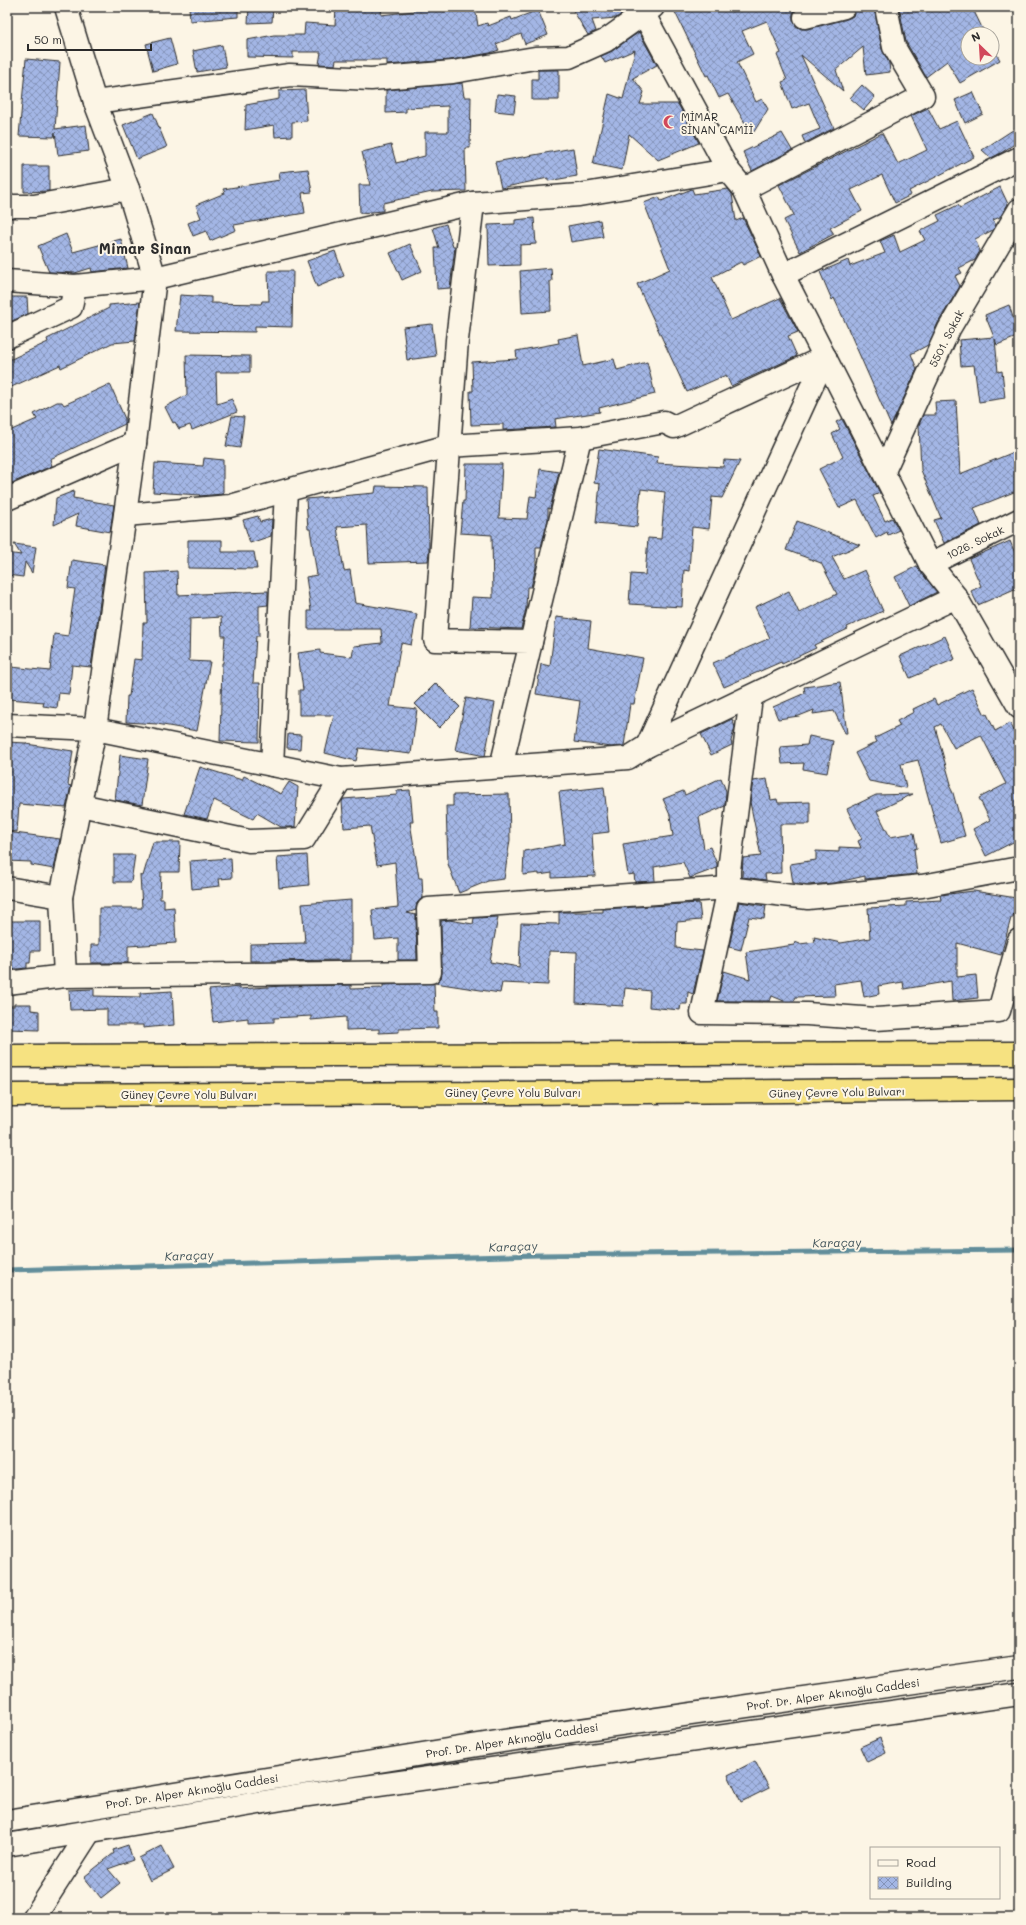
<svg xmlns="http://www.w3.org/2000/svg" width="1026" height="1925" font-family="Mali,sans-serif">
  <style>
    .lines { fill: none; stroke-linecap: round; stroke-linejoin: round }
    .stream { stroke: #628e9b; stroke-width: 5 }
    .building { fill: url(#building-cross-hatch); stroke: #2b2b2b }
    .minor-casing { stroke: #2b2b2b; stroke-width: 25 }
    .highway-casing { stroke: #2b2b2b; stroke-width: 25 }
    .minor { stroke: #fcf5e5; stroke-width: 22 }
    .highway { stroke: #f6e281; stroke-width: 22 }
    .labels { text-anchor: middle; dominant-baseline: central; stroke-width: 4; stroke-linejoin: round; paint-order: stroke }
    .poi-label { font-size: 11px; fill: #2b2b2b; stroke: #fcf5e5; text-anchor: start }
    .street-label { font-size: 11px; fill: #2b2b2b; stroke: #fcf5e5 }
    .water-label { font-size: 12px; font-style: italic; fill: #42545a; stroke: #fcf5e5 }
    .district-label { font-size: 15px; font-weight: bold; fill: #2b2b2b; stroke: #fcf5e5 }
  </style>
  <defs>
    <pattern id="building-cross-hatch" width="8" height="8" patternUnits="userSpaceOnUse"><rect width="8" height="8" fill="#a3b6e5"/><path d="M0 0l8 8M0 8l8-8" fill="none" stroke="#8594ba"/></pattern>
  </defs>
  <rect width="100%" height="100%" fill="#fcf5e5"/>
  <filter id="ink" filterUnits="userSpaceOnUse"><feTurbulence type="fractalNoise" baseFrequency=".025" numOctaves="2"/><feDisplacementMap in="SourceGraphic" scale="8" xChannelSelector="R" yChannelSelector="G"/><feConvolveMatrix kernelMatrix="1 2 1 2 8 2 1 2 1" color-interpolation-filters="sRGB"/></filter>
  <g filter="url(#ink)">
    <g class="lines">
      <path class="stream" d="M7,1270L539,1255L1019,1250"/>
    </g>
    <g class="building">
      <path d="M189,7H238V17L190,21Z"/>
      <path d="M249,7H273L272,22L248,23Z"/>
      <path d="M336,7L382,8L381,15L414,11V7H475L478,26L487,23L488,26L511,17L512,20L538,10L548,35L525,44L521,34L496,44L499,50L490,53L451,60L387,65V60H336L335,65L319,64L321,52H293V58L247,57V40L274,35H304L305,23L335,25Z"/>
      <path d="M571,7H628V9L616,18L592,20L596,31L588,35Z"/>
      <path d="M685,7H710L712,12L723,7H798L793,13V20L796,26L801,29H808L847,19L853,16L856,7H874L882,49L889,63L890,72L866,75L863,47L836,70L843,91L801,55L834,128L805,143L802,136L820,129L809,103L792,109L782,82L787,80L777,55L781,53L767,21L742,31L753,54L737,62L756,102L762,99L768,109L752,135L728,94L719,98L708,75L706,76L675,12Z"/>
      <path d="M899,7H972L985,34H968V58H992V46L1000,60L960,83L947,61L926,77L906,42Z"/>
      <path d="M639,32L657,65L633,78L644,92L640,104H678L699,143L658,160L629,134L622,170L593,164L609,94L623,99L635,50L605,63L601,56L612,51Z"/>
      <path d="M170,38L177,64L153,71L146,44Z"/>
      <path d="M222,45L226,67L197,72L193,51Z"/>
      <path d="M26,59L60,62L55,129L86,125L89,151L58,155L55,132L54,137L19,136Z"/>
      <path d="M538,70H559V100H532V79H538Z"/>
      <path d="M462,83L464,97H471L470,148H465L466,191L432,192L383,203V211L360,213L359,185H370L362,152L391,145L396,163L425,156V132H448V106L406,108V112L386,113V90Z"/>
      <path d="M862,85L875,97L864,110L850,98Z"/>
      <path d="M305,90L307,121L292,122V136L275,137L274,125L245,130L246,105L279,99V91Z"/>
      <path d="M973,92L983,114L965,123L955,100Z"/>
      <path d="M497,94L516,96L514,113L495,111Z"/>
      <path d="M928,108L939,129L957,121L974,157L909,191L911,195L895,203L882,175L851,190L862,211L830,228L834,234L800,252L784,220L794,215L779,185L882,133L898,164L927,150L911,116Z"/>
      <path d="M153,113L167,147L137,159L123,125Z"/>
      <path d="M1019,126V141L1001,153L991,158L982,150Z"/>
      <path d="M782,133L792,150L752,171L743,152Z"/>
      <path d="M573,148L577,176L548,181V178L501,188L495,162Z"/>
      <path d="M24,166H49V191L24,192Z"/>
      <path d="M308,169L312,192L302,193L305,213L234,225L236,230L210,241L206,231L193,236L188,223L201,218L196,205L225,193L223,189L280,180L279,172Z"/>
      <path d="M1000,187L1008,204L1000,217L993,220L996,225L993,230L975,239L980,251L975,260L959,268L962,273L955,276L960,286L938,323L928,345L911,354L917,369L891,426L846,324L834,298L832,300L820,272L848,260L850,266L885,253L880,241L894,235L900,252L925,240L920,231L940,221L937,215L958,205L960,208Z"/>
      <path d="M692,189L694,194L728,189L732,194L736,221L743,218L761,256L743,265L741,262L712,277L731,320L780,298L798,332L788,336L797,356L731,386L726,375L687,392L637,284L670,269L644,203L659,197L661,201Z"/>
      <path d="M534,218L536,244L520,245V265L489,266L488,225L515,224V220Z"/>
      <path d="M600,220L603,237L571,242L568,226Z"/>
      <path d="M446,224L453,247H455L450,288L437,289L435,248H439L433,228Z"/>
      <path d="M66,234L73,252L121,239L128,268L92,272L91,268L75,273L49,272L38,246Z"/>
      <path d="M410,244L422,271L402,280L390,253Z"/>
      <path d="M335,251L344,276L317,287L307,261Z"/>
      <path d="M551,268L552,281H550L551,311L522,313L520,271Z"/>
      <path d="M268,271H293L292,327L255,326V332L176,331L180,295L211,297V303L261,304L262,301H269Z"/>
      <path d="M7,297H27L28,314L7,323Z"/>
      <path d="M140,302L135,341L112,343L61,368L60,365L7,389V361L48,342L47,339L109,308V305Z"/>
      <path d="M1009,305L1019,336L997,345L995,339L998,372L1002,371L1005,398L979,402L974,365L961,366L959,340L994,337L985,315Z"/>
      <path d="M432,324L436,356L407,360L403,327Z"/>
      <path d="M578,335L583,366L614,359L617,370L647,362L655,394L599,408L600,412L555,419L556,427L503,430V424L471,425L470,391H473L472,362L517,359L516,351L559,343L558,339Z"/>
      <path d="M186,355L250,356V372H216L217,404L232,399L237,412L192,430L190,425L179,429L175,422L173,423L165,407L187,395Z"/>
      <path d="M110,384L125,419V424L50,459L52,466L7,485V432L37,419L34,414L57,402H62L64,405Z"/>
      <path d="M956,401L960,474L1019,450V490L974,508L981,525L944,543L934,520L941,518L921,470L919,425L923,415H936L935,402Z"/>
      <path d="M232,416L244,417L240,448L226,446Z"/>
      <path d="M842,419L880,493L873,496L885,521L892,518L899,530L888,535L887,532L876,538L857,500L839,508L819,469L843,457L832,434L840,429L836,422Z"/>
      <path d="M599,449L658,457L657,463L723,467L724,460L740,461L722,498L712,497L709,529L692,527L689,571L684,570L682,607L629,604L631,574L645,575L648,538L661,539L665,492L641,489L637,527L596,523L600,484L594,483Z"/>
      <path d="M204,458L223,460V494L199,496L200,495L153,492L155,463L203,466Z"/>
      <path d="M466,464H502L499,518L527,519L530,496L536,497L540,469L559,472L550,509L548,508V520L541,547H536V567L531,587H527L526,609L521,629L470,627L472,597L493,598L492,535L460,533L463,501H465Z"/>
      <path d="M376,486L428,487L429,552L428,561L369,563L367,525L337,527L344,571L350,570L355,603L417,614L411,645L401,643L390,706L417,709L411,754L359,748L356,761L325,753L334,715H299V690H303L298,653L320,650V653L352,657L354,646L382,643L381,629H308V611H311L306,577L317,575L310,529H308L306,499L375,493Z"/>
      <path d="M74,491L73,498L114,505L110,532L76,526L78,514L54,525L56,498Z"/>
      <path d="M258,516L260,522L272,519L271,536L250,543L243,520Z"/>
      <path d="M797,521L860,545L832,557L844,579L865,570L883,611L847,627L848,629L814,645L816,648L782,664L781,662L724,687L713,663L770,638L755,607L789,591L799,613L837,594L821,563L786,550Z"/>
      <path d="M188,540H222V552H254L257,569L188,568Z"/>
      <path d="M1010,541L1019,563V587L978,605L971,591L981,586L969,559Z"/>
      <path d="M14,544L36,547L32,573L25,562L23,577L7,575V553L21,555Z"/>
      <path d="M72,560L105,565L91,667L72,665L69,694L59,693L57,708L43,706L44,702L9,699L11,667L50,671L54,634L68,636L75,589L68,588Z"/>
      <path d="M917,566L937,592L909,606L895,577Z"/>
      <path d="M177,571L178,595L268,591V605L259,606V636H256L253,683H260L259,742L220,741L222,663H223L225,636H222L221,617L190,619L189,661L210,662L197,731L157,724L126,722L127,696H129L134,659L142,660L143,623H147L146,573Z"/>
      <path d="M556,617L591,621L588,648L643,658L634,704H630L624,746L611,747L574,742L580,701L536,694L541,664L550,666Z"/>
      <path d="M945,636L955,659L910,678L900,656Z"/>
      <path d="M840,682L847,733H845L834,711L813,714L814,710L799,716L778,719L773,707L805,693L804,687Z"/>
      <path d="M436,683L460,707L439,728L415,704Z"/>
      <path d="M972,688L985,715L987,714L995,731L1010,723L1019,740V839L986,856L973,829L990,820L979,798L1006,784L981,735L954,748L941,724L935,727L951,784L949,785L953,793L965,836L941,843L918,760L901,764L906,788L869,781L855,753L877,742L875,738L900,726L897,721L914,712L913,709L934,699L937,705Z"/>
      <path d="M466,698L495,703L485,756L455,750Z"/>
      <path d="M732,719L735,727L731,741L732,745L711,755L701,734Z"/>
      <path d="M288,734L301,735L300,749L287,748Z"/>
      <path d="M809,736L833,741L827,773L803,769L804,763L782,764L780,747L807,745Z"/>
      <path d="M7,742L26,743V744L73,751L68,785L71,786L66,808L19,804L17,832L7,831Z"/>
      <path d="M120,755L148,759L142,805L115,800Z"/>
      <path d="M200,767L242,780L244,776L281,794L289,782L298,787L295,827H281L257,813L253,819L214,800L207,819L184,814Z"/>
      <path d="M721,778L726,791L725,806L699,817L704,849L710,847L717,864V868L690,878L683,862L654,867L655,881L635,882L634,874L628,875L623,844L673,836L670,815L663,799L683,791L685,795Z"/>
      <path d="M767,779L771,800L777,799L778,803L810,802V824H780L781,873L765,874L766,880L742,877L743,858L761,856L750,802L753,781Z"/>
      <path d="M604,787L609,832L592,834L595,876L552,878V873L539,875V873L523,875L524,851L565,844L559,792Z"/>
      <path d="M410,790L413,822H410L419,878H422L423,898L417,903L416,910L407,913L416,915L417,960H398V938L375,940L372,910L398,907L395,862L377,865L370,826L344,828L342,802L343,799L397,795V791Z"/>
      <path d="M509,794L510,840L504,879L488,881L459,893L448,864L446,806H453V795Z"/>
      <path d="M913,794L877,811L890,837L914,833L917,848L914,849L917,874L865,879V876L834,883L808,885L793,883L790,864L816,860V851L839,852V847L861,848L858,841L862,839L847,809L876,795Z"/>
      <path d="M7,832L60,839L54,869L31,865V862L7,861Z"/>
      <path d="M153,842H180L179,872H161L160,899H164V908L174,907L176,943L128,946V963H91V945H99V908H142L140,875L143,876Z"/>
      <path d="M114,855H135L131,882H114Z"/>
      <path d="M307,855L309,885L279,888L277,857Z"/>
      <path d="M231,858L232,878L219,879L220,886L192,889L190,861Z"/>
      <path d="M974,891L1016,898L1013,918H1011L1001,955L957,943V977L976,975L978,998L952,1001L951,981L904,989L903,982L878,986L879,994L864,997L861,980L834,984L835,996L796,997L794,1001H784L772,996L770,1001H717L724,971L750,979L746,952L794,945L795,942L800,944L815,942L814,937L841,943L870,938L868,908L906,906V902L941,900L940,895Z"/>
      <path d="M351,900V960L250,961V944L305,943L302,904Z"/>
      <path d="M739,902L766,906L764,919L749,917L741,950L729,947Z"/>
      <path d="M699,903L701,920L677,922L676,948L703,951L693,994L688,992L687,1004H681L680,1010L649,1007L650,991L625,988L623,1006L576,1003L577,952L549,951L548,985L502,983L500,993L435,983L441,978L442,972L441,921L449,920L473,924L474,918L498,917L490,962L519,967L521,923L559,924V912H603V909Z"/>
      <path d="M7,921H40V951H31L30,963H27V968L7,970Z"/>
      <path d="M434,983L435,1012H438V1028L399,1029V1032L379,1033V1029L346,1030V1017L311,1020V1016L274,1018V1022L248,1023V1018L213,1022L209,990L239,987V989L282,986L351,985V989L383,988V985Z"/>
      <path d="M94,989V996L140,997V993L172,991L174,1025L143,1028V1025H107V1009L70,1010L69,990Z"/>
      <path d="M14,1004H31V1010L39,1011V1030L7,1029V1006H14Z"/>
      <path d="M880,1738L886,1753L867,1762L860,1747Z"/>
      <path d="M755,1761L769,1788L741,1802L728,1775Z"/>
      <path d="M128,1845L133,1860L108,1869L120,1883L101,1898L84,1877L114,1853L113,1850Z"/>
      <path d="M162,1846L174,1869L150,1881L139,1858Z"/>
    </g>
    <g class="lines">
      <g class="minor-casing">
        <g id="minor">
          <path d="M640,7L728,170L744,189L783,275L930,564L956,597L1019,707"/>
          <path d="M805,17L844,7"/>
          <path d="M95,102L290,75L371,79L453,72L535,58L569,57L605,41L653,7"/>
          <path d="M744,189L923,96L894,47L886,7"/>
          <path d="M473,203L457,340L435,640L531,642L501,767"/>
          <path d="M7,206H34L128,189"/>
          <path d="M783,275L1019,158"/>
          <path d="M7,281L75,286L155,278L473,203L579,195L728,170"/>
          <path d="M7,337L71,307L75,286"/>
          <path d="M884,471L949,329L1019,210"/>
          <path d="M7,499L135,443"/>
          <path d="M125,515L230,506L448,446L580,438L664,422L674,427L825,357"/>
          <path d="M930,564L1019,520"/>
          <path d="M531,642L580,438"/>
          <path d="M751,697L729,870V888L702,1013L807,1014L876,1019L999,1011L1019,940"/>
          <path d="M7,725L95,729L341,779L628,758L647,746L956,597"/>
          <path d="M647,746L825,357"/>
          <path d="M272,765L286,491"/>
          <path d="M80,805L249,841L304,839L341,779"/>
          <path d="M7,888L61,897L65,976"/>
          <path d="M61,897L95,729L135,443L155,278L128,189L95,102L66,7"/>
          <path d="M7,983L65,976L430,972L428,909L729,888L808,898L922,886L1019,868"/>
          <path d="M7,1821L503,1741L1019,1667"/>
          <path d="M7,1845L294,1797L1019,1694"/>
          <path d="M34,1918L90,1831"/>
        </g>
      </g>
      <g class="highway-casing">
        <g id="highway">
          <path d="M7,1056L1019,1053"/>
          <path d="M7,1095C344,1093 682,1094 1019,1089"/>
        </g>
      </g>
      <use href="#minor" class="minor"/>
      <use href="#highway" class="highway"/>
    </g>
  </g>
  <defs>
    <g id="mosque-bare" transform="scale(1.08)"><path d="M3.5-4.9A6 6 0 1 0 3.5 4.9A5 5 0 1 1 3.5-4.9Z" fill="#d1495b" stroke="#fcf5e5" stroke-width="2.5" paint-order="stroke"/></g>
  </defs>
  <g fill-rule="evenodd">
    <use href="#mosque-bare" x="670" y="122"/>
  </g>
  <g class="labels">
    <g class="poi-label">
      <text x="681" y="116">MİMAR<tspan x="681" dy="13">SİNAN CAMİİ</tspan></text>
    </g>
    <g class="street-label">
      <text transform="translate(946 338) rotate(-63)">5501. Sokak</text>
      <text transform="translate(975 542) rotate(-26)">1026. Sokak</text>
      <text x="513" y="1092">Güney Çevre Yolu Bulvarı</text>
      <text transform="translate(837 1092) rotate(-1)">Güney Çevre Yolu Bulvarı</text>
      <text x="189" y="1094">Güney Çevre Yolu Bulvarı</text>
      <text transform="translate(833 1694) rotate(-8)">Prof. Dr. Alper Akınoğlu Caddesi</text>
      <text transform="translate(512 1740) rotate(-9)">Prof. Dr. Alper Akınoğlu Caddesi</text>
      <text transform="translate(192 1791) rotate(-9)">Prof. Dr. Alper Akınoğlu Caddesi</text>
    </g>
    <g class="water-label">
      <text transform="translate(837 1242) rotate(-1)">Karaçay</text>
      <text transform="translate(513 1246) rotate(-2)">Karaçay</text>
      <text transform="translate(189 1255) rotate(-2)">Karaçay</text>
    </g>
    <g class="district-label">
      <text x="145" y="248">Mimar Sinan</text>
    </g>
  </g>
  <rect width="1026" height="1925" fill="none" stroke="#fcf5e5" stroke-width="24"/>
  <rect x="12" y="12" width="1002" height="1901" fill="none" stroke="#2b2b2b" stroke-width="1.5" filter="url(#ink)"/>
  <rect x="870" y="1847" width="130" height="52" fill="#fcf5e5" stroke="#a8a49b"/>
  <rect x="878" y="1860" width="20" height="6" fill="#fcf5e5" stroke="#a8a49b"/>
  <text x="906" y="1867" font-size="12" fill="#2b2b2b">Road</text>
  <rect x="878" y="1877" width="20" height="12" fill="url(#building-cross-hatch)" stroke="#a8a49b"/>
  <text x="906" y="1887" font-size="12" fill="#2b2b2b">Building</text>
  <g transform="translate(980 46) rotate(335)"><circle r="19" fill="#fcf5e5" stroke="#a8a49b"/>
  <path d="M0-3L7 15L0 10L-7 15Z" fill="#d1495b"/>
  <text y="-6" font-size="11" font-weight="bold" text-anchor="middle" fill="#2b2b2b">N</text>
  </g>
  <path d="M28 44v6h123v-6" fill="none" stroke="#2b2b2b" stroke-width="2"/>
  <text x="34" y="44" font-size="12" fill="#2b2b2b" stroke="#fcf5e5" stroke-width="3" paint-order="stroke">50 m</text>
</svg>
